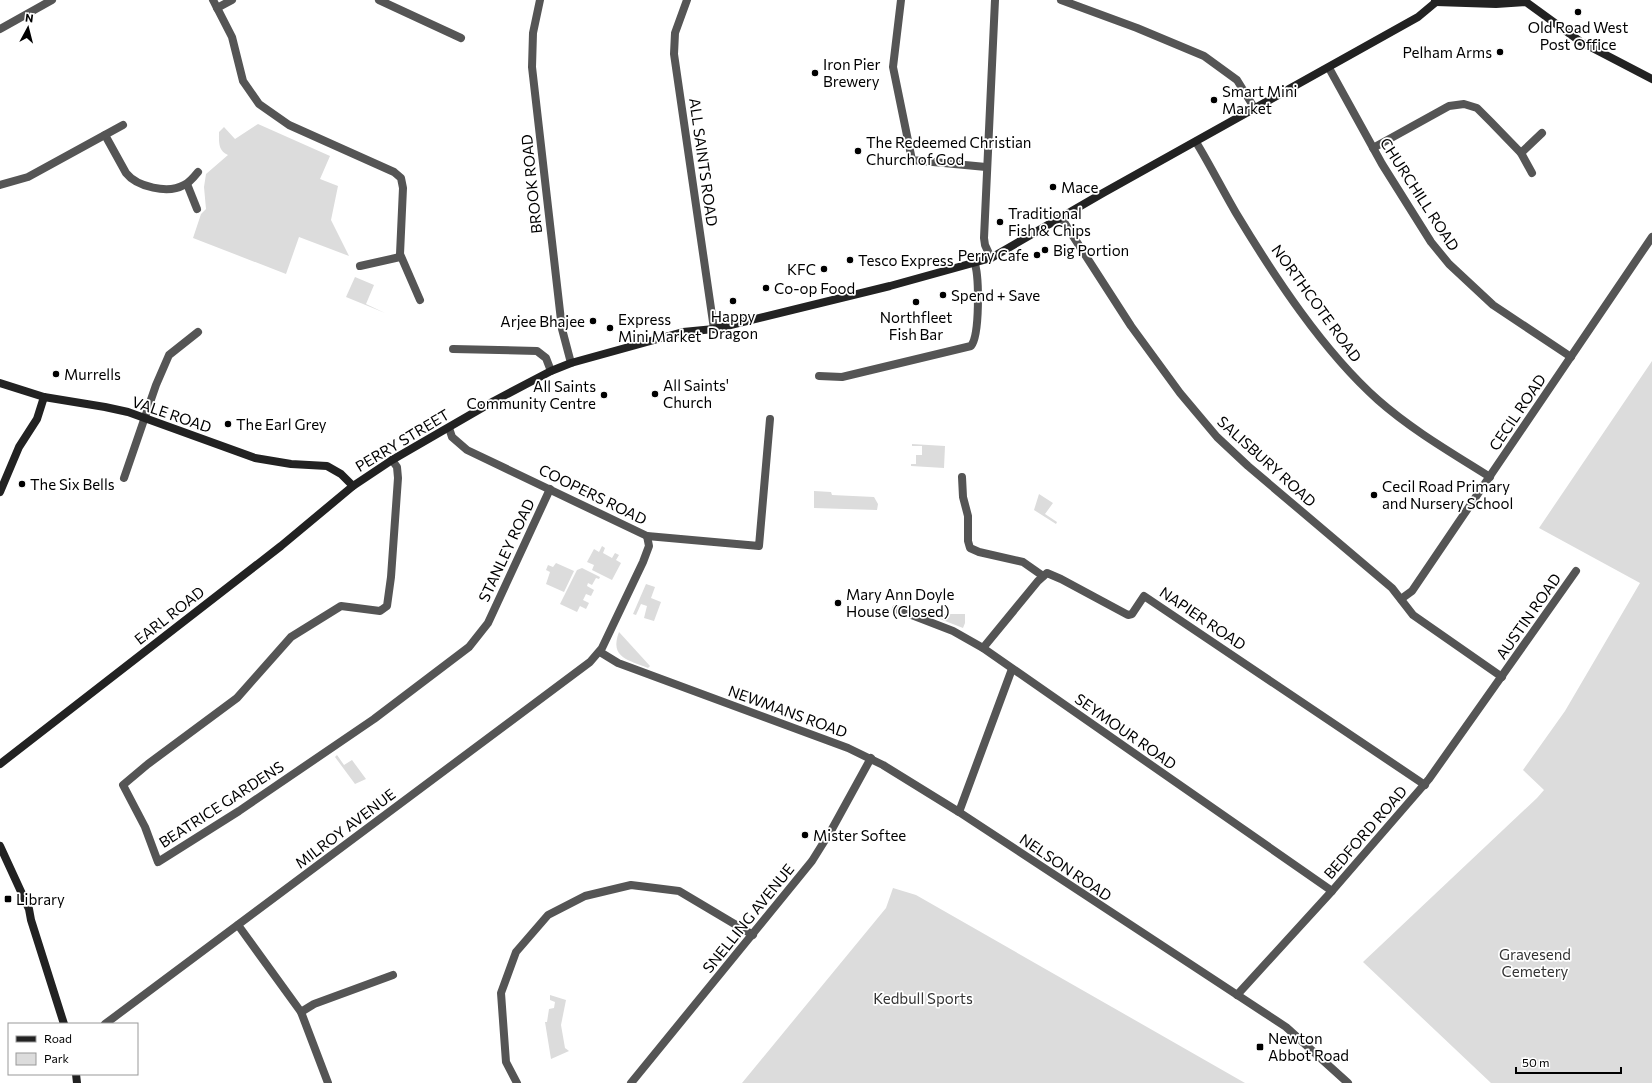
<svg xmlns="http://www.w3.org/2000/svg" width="1652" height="1083" font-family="Commissioner,sans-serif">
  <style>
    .green { fill: #dcdcdc }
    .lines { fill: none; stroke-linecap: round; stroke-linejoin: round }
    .street { stroke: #555; stroke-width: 8 }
    .secondary { stroke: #222; stroke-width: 8 }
    .poi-dot { fill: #000; stroke: #fff; stroke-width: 1.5 }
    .labels { text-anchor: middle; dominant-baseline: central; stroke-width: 3.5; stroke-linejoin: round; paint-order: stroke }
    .poi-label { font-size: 15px; fill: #000; stroke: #fff; text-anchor: start }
    .street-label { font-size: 15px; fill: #000; stroke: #fff }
    .park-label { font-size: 15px; fill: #333; stroke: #fff }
  </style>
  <rect width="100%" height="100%" fill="#fff"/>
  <g class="green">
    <path d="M258,124L330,156L320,179L338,186L331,220L349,256L299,237L286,274L193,238L201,214L206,209L204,187L206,174L228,155C218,150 219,143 219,132L224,127L235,139Z"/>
    <path d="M355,277L374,285L366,304L385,313L346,297Z"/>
    <path d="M1652,361V1083H1491L1363,962L1537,798L1544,790L1523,770L1565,711L1640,583L1539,528Z"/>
    <path d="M912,444L945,446L944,468L911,466V464H916V455H922V446H912Z"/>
    <path d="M814,491L831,492L832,495L874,497L878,504L877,510L814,508Z"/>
    <path d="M1039,494L1053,503L1045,514L1057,522L1056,524L1034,510Z"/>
    <path d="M602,546L605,548L603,553L612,558L615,553L619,555L616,560L621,563L612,580L592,570L594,565L587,562L594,549L599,552Z"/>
    <path d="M556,563L574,571L564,592L546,584L550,572L546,570L548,565L553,567Z"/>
    <path d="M582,568L600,577L599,579L596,578L592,585L588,583L587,586L594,590L591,596L586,594L583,600L589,603L586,609L580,606L577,612L560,604L577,570Z"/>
    <path d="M646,584L655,587L651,598L661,602L654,621L644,618L647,606L641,604L636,615L633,614Z"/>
    <path d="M936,614H965V623L963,628L935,617Z"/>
    <path d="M619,632L650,666L648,668C629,660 609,658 619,632Z"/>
    <path d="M337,755L344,765L352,760L366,779L355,784L335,757Z"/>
    <path d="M893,888L916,895L1245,1083H742L886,908Z"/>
    <path d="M550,995L566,1000L561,1025L565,1048L569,1051L551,1059L545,1022H547L549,1009L554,1008L555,1002L550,1000Z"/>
  </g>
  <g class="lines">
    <g class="street">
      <path d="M213,0L232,37L243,81L259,104L289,125L394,172L401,178L403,188L400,254L420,300"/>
      <path d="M379,0L461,38"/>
      <path d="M540,0L533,33L532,67L562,329L571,363"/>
      <path d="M687,0L675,33L674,54L714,329"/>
      <path d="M901,0L893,67L912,160L986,167"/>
      <path d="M1061,0L1137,28L1204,56L1237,80L1255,109"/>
      <path d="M217,8L232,0"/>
      <path d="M0,29L52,0"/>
      <path d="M1329,68L1382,164L1431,242L1449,264L1493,305L1571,357"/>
      <path d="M105,135L126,173C137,187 168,194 184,185C189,183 194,177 198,172"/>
      <path d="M1196,142C1210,165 1222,189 1236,213C1274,276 1323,351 1378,400C1412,430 1452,453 1490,477"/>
      <path d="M1373,148L1449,106L1464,104L1477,108L1491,122L1521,153L1532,173"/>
      <path d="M1521,153L1542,133"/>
      <path d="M187,184L197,209"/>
      <path d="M0,185L28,177L123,125"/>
      <path d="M1062,219L1131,326L1180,393L1217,437L1248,466L1392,588L1413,615L1502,677"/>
      <path d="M991,258L985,245L984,238L995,0"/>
      <path d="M360,266L400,257"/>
      <path d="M453,349L537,351L546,358L551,371"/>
      <path d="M819,376L842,377L971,346C980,335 979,278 975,264"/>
      <path d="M449,428L452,437L467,450L647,536L759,546L770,419"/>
      <path d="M392,460L397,467L398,478L391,577L387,606L380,611L341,606L291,637L237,698L148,764L123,785L145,827L158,862L239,811L374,719L469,647L488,623L550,489"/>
      <path d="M962,477L963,497L968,516V541L970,548L979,552L1023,562L1043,576"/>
      <path d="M124,478L156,385L169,355L198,332"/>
      <path d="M1401,599L1412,591L1652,237"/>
      <path d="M896,609L953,631L983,648L1332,891"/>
      <path d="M983,648L1038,581L1047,573L1061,579L1128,615L1132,614L1144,596L1425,785"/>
      <path d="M600,652L618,663L848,748L883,765L959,812L1286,1027L1348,1083"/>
      <path d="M959,812L1012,669"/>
      <path d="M238,925L301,1012L328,1083"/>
      <path d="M1237,995L1332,891L1429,779L1576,571"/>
      <path d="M301,1012L314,1004L393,975"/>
      <path d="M105,1024L590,662L602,648L643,562L649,546L647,536"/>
      <path d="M517,1083L506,1062L501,993L516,952L548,915L585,896L631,885L679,891L753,935"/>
      <path d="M631,1083L812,861L832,829L871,758"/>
    </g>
    <g class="secondary">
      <path d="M1435,0L1436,2L1496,4L1526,2L1581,42L1652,79"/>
      <path d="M0,383L44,397L105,407L128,412L255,458L291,464L327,466L341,474L353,486"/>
      <path d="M0,492L19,447L37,419L44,397"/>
      <path d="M0,764L281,546L353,486L392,460L494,401L551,371L571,363L683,332L714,329L890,286L991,258L1103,193L1418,17L1436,2"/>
      <path d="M0,846L29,909L31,920L64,1024"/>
      <path d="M76,1074L77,1083"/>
    </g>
  </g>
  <g class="poi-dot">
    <circle cx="1578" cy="12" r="4"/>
    <circle cx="1500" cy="52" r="4"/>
    <circle cx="815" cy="73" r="4"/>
    <circle cx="1214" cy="100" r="4"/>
    <circle cx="858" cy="151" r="4"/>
    <circle cx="1053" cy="187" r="4"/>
    <circle cx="1000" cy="222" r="4"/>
    <circle cx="1045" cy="250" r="4"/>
    <circle cx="1037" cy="255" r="4"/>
    <circle cx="850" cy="260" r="4"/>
    <circle cx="824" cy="269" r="4"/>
    <circle cx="766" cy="288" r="4"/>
    <circle cx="943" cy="295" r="4"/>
    <circle cx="733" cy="301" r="4"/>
    <circle cx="916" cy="302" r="4"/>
    <circle cx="593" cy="321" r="4"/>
    <circle cx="610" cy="328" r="4"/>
    <circle cx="56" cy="374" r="4"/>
    <circle cx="655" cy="394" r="4"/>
    <circle cx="604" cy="395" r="4"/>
    <circle cx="228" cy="424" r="4"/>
    <circle cx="22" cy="484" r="4"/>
    <circle cx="1374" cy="495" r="4"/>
    <circle cx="838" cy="603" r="4"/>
    <circle cx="805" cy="835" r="4"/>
    <rect x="4" y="895" width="8" height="8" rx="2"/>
    <rect x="1256" y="1043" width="8" height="8" rx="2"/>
  </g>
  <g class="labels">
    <g class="poi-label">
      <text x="1578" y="27" text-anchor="middle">Old Road West<tspan x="1578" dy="17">Post Office</tspan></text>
      <text x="1492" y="52" text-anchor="end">Pelham Arms</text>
      <text x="823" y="64">Iron Pier<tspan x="823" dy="17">Brewery</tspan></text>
      <text x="1222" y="91">Smart Mini<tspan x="1222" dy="17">Market</tspan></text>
      <text x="866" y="142">The Redeemed Christian<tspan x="866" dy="17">Church of God</tspan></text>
      <text x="1061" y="187">Mace</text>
      <text x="1008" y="213">Traditional<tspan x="1008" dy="17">Fish &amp; Chips</tspan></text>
      <text x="1053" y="250">Big Portion</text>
      <text x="1029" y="255" text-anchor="end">Perry Cafe</text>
      <text x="858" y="260">Tesco Express</text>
      <text x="816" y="269" text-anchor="end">KFC</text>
      <text x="774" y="288">Co-op Food</text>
      <text x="951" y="295">Spend + Save</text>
      <text x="733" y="316" text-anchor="middle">Happy<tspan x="733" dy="17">Dragon</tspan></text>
      <text x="916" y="317" text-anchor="middle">Northfleet<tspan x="916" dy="17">Fish Bar</tspan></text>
      <text x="618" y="319">Express<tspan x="618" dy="17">Mini Market</tspan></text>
      <text x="585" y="321" text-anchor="end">Arjee Bhajee</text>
      <text x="64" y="374">Murrells</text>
      <text x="663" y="385">All Saints'<tspan x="663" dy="17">Church</tspan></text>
      <text x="596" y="386" text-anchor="end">All Saints<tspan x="596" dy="17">Community Centre</tspan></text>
      <text x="236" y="424">The Earl Grey</text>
      <text x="30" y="484">The Six Bells</text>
      <text x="1382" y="486">Cecil Road Primary<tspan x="1382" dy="17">and Nursery School</tspan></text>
      <text x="846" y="594">Mary Ann Doyle<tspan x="846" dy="17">House (Closed)</tspan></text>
      <text x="813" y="835">Mister Softee</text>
      <text x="16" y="899">Library</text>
      <text x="1268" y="1038">Newton<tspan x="1268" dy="17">Abbot Road</tspan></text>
    </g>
    <g class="street-label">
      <text transform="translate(704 162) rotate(82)">ALL SAINTS ROAD</text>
      <text transform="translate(531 184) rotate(-96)">BROOK ROAD</text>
      <text transform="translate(1420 194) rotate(57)">CHURCHILL ROAD</text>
      <text transform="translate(1317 303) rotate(54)">NORTHCOTE ROAD</text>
      <text transform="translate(1517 412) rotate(-56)">CECIL ROAD</text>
      <text transform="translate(172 414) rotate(19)">VALE ROAD</text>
      <text transform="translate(402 440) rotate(-31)">PERRY STREET</text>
      <text transform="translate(1267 461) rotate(42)">SALISBURY ROAD</text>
      <text transform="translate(593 494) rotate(26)">COOPERS ROAD</text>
      <text transform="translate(506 550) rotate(-65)">STANLEY ROAD</text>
      <text transform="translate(169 615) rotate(-38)">EARL ROAD</text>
      <text transform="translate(1528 616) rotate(-55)">AUSTIN ROAD</text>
      <text transform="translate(1203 618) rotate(34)">NAPIER ROAD</text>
      <text transform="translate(788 711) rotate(20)">NEWMANS ROAD</text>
      <text transform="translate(1126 731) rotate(35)">SEYMOUR ROAD</text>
      <text transform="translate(221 804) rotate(-33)">BEATRICE GARDENS</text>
      <text transform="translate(345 828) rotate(-37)">MILROY AVENUE</text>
      <text transform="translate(1365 832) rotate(-49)">BEDFORD ROAD</text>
      <text transform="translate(1066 867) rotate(34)">NELSON ROAD</text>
      <text transform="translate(748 918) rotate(-51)">SNELLING AVENUE</text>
    </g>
    <g class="park-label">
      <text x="1535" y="954">Gravesend<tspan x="1535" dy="17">Cemetery</tspan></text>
      <text x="923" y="998">Kedbull Sports</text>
    </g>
  </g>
  <rect x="8" y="1023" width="130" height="52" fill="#ffffff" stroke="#999999"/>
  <rect x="16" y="1036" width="20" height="6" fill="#222222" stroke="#999999"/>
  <text x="44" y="1043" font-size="12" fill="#000000">Road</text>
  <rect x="16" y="1053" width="20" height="12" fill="#dcdcdc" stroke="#999999"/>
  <text x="44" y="1063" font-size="12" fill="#000000">Park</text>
  <g transform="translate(28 28) rotate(7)" stroke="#ffffff" stroke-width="3" paint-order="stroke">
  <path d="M0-3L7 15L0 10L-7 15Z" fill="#000000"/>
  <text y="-6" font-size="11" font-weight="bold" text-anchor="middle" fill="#000000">N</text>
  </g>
  <path d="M1516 1067v6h105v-6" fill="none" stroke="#000000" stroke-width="2"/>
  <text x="1522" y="1067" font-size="12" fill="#000000" stroke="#ffffff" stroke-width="3" paint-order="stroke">50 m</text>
</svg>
